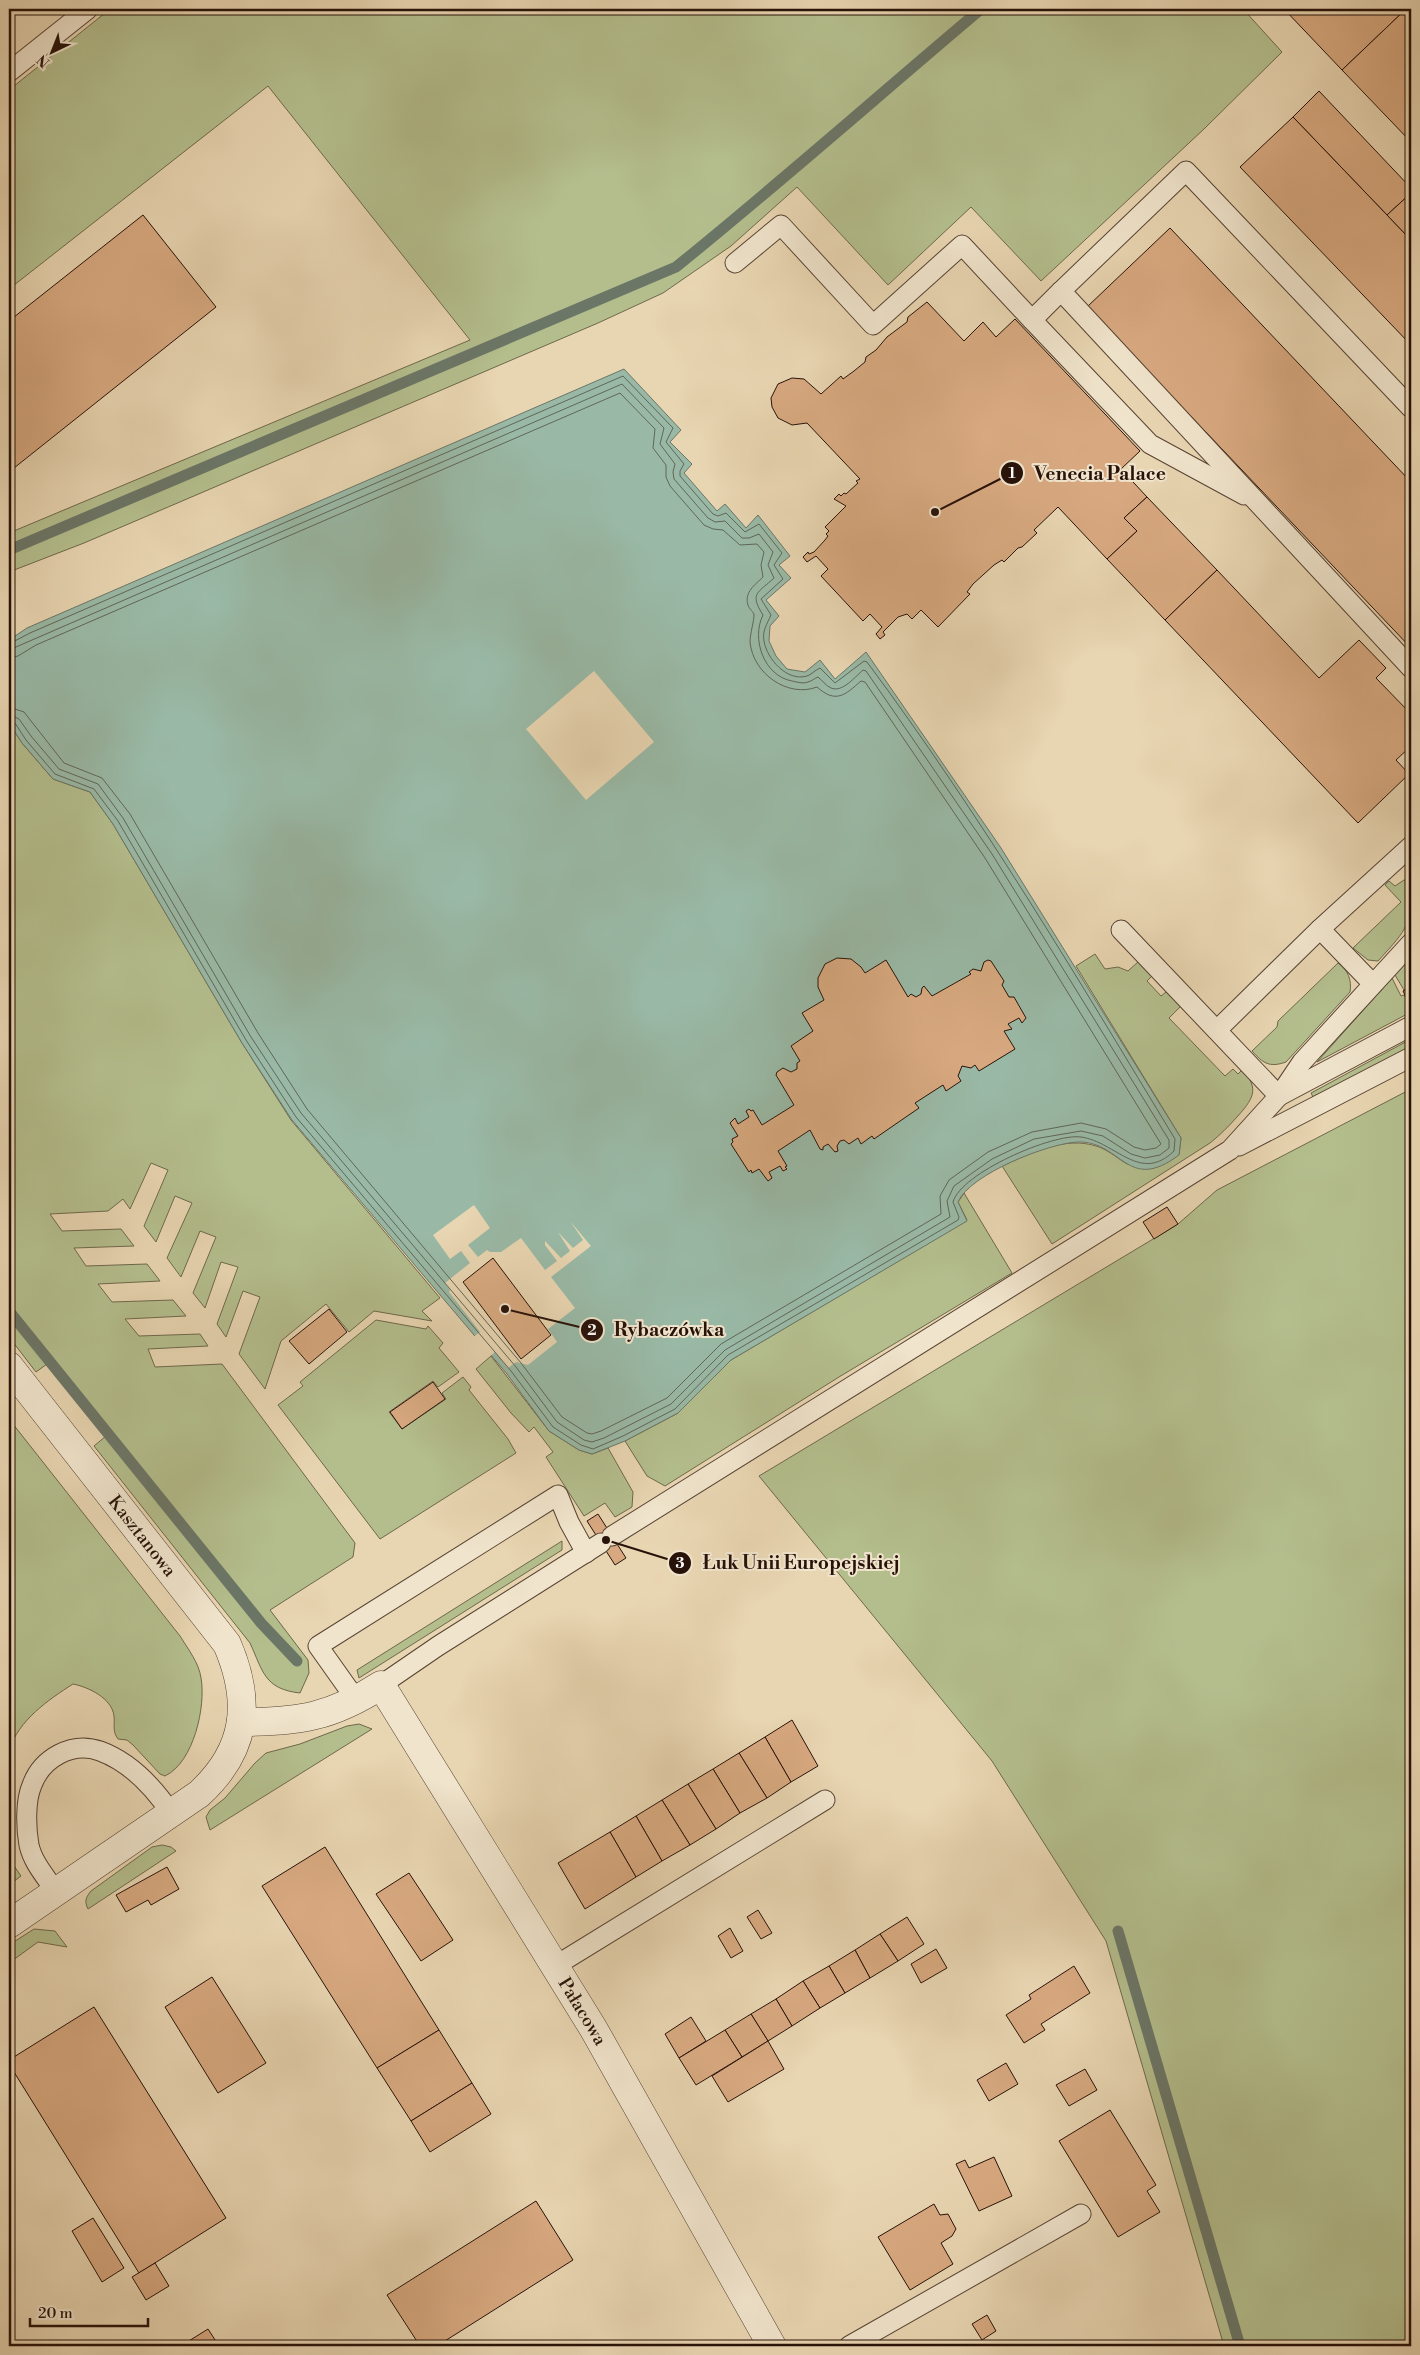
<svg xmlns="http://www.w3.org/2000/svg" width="1420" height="2355" font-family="'Libre Bodoni',serif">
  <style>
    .green { fill: #b4be8d; stroke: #6e684b }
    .water { fill: #99b9a6; stroke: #6b7667 }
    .pier { fill: #e8d5b1 }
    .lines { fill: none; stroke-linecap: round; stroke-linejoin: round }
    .shore { stroke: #606658; stroke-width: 1 }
    .stream { stroke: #6b7667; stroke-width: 11 }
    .building { fill: #d8a980; stroke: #271209 }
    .lane-casing { stroke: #574333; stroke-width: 21 }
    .street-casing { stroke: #574333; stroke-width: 29 }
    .lane { stroke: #f0e4cc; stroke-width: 19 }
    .street { stroke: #f0e4cc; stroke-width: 28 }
    .labels { text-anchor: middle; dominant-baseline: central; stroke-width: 4; stroke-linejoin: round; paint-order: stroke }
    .street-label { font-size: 18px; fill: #271209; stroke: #f0e4cc }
    .leader { fill: none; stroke: #271209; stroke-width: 2 }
    .callout-dot { fill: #271209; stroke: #f0e4cc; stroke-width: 2 }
    .mark-label { font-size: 15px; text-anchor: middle; font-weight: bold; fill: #fff }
    .callout-label { font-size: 19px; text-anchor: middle; font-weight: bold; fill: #271209; stroke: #f0e4cc; stroke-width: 4; stroke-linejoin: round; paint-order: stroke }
  </style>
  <rect width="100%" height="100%" fill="#e8d5b1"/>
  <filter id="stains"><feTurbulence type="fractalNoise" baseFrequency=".004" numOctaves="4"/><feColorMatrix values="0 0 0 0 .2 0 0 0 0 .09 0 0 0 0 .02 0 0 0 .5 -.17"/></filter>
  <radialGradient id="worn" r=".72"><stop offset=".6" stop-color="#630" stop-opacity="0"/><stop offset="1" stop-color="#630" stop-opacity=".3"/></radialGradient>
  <g class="green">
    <path d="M110,9H1243L1282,52L1204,129L1041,281L971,207L888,285L797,187L731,246L663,293L598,323L84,543L9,572V533L470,340L268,86L9,289V90Z"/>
    <path d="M9,723L22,743L53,779L90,792L113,824L242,1043L291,1120L440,1298L422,1311L432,1321L374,1311L349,1332L326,1304L281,1341L265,1389L239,1354L260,1297L243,1291L226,1337L217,1324L238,1267L221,1262L205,1308L193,1293L216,1237L200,1231L181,1277L167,1258L192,1203L175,1196L156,1242L144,1226L168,1170L151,1163L130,1209L123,1199L108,1211L50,1214L62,1231L121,1229L134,1246L74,1248L86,1266L147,1264L160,1281L98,1284L112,1302L173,1300L186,1316L125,1319L139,1336L200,1334L208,1346L148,1349L155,1367L222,1364L355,1543L353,1557L270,1610L308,1660L309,1673L300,1693C264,1689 263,1671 250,1643L94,1446L106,1436L47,1364L36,1372L9,1337Z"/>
    <path d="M1404,880H1411C1411,926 1409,927 1378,961L1368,960L1353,948L1401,902L1385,885L1389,881L1395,886Z"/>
    <path d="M1095,954L1105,969L1118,967L1128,971L1138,962L1152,976L1147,981L1161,996L1166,992L1181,1006L1169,1018L1225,1076L1233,1069L1238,1074L1242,1070C1261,1089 1252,1100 1237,1117C1228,1127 1220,1135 1210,1143L1052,1244L1002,1166C1030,1153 1065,1136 1096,1146C1107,1149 1117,1158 1127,1164L1179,1154L1181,1138L1076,966Z"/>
    <path d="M1407,961L1411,962V986L1404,990L1395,975Z"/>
    <path d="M1338,963C1348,970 1352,980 1350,992L1286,1062C1269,1068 1263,1063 1252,1051L1277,1027L1278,1021Z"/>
    <path d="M1392,978L1401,996L1404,995L1411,1006V1012L1317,1062Z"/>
    <path d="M1411,1039V1047L1313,1097L1311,1093Z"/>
    <path d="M1411,1089V2346H1224L1106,1941L992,1761L759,1476L1178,1224L1217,1190Z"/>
    <path d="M964,1193L1012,1273L839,1377L665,1486L647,1476L625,1441L678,1413L731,1360L967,1220L958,1202Z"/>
    <path d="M376,1320L426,1329L428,1326L443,1343L439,1348L459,1372L438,1387L433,1381L389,1412L402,1429L446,1399L442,1393L463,1377L471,1387L469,1390L508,1439L516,1453L380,1539L278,1405L303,1386L300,1382Z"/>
    <path d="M491,1356L549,1431L579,1450L592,1454L608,1448L633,1492L632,1507L615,1517L605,1503L584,1516L546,1457L553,1452L534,1427L529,1432L511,1413L476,1369Z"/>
    <path d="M9,1419L180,1636C188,1649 199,1663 201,1678C206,1706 194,1762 165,1776L160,1774L133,1745L127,1740L118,1739C112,1731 115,1725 114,1716C112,1698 88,1687 73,1684C48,1700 19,1720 9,1750Z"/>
    <path d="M562,1541V1550L359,1678L357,1670Z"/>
    <path d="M359,1724L372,1729L210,1830L206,1817L210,1810L225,1798L255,1763L266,1753L300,1744L347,1726Z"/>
    <path d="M9,1785L12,1863L21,1876L9,1885Z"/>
    <path d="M162,1845L171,1847L176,1851L88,1909C84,1901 86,1897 91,1891L152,1847Z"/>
    <path d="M34,1929L55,1931L67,1947L38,1942L9,1963V1945Z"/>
  </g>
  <path class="water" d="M624,369L681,430L670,442L692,464L684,473L717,511L725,504L746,528L758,515L790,556L779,565L791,578L766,600L779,616L770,626L769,641L776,656L787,669L805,672L820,660L835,679L866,652L1001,848L1181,1138L1179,1155C1127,1194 1122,1141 1078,1142C1049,1143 970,1174 958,1202L967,1221L731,1360L678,1413L625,1441L592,1454L579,1450L549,1431L507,1374L292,1120L242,1043L113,824L90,792L53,779L22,743L9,723V640L27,628Z"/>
  <g class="pier">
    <path d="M594,671L654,742L586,800L526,729Z"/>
    <path d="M474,1205L490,1228L468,1245L478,1257L487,1250L490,1252H501L521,1238L545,1270L557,1261L545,1245V1241L561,1258L570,1251L558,1232L573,1248L583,1240L570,1221L591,1246L551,1277L575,1308L548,1329L557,1342L528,1365L516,1362L508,1368L495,1352L489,1357L472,1338L480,1332L449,1292L450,1290L445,1283L470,1263L461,1251L450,1259L433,1235Z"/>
  </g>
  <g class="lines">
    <g class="shore">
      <path d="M9,644L30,633L623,376L673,428L666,442L684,464L680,471V476L713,514L718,516L726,513L745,532L759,524L782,553L774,565L783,579L761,599L771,615C767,624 762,631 764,641C767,659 787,682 807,676C811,675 815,670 820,668L835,683L864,661L867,662C980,814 1077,977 1175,1139L1174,1151C1140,1184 1116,1142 1081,1137C1053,1133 961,1173 953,1202L959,1217L958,1220L728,1355L675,1409L623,1436L593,1449L581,1445L553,1427L511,1371L296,1117L246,1040L118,821L94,789L55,774L26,740L15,723L9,721"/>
      <path d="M9,650L622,384L664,428L660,444L675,464L673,472L674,479L708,518L715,522L725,521L742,538H749L759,534L773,552L768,565L774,578C758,593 749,593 763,615C751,639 764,676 792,681C797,682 803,684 808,682C812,681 815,678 818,677C822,680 826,686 831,688C842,693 855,677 863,670L866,671L992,854L1169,1140V1148L1160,1155L1145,1158L1131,1154L1103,1136L1081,1131L1034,1139L992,1159L954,1186L947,1201L950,1217L725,1350L671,1404L604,1438L592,1442L584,1440L557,1422L516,1367L301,1113L251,1037L123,818L98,784L59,769L31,736L19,719L9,714"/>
      <path d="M9,658L18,656L36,645L620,393L655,429L653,448L666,465V477L670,486L704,525L713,529L723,530L740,545L757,544L764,552L761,565L763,577C755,585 744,592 748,605C749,609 754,612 754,615C754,621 750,634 750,642C753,674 788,698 817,687C836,704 845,695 861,681L865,682L985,858L1161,1144L1156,1148L1145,1150L1134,1147L1106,1129L1081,1123L1032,1132L988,1152L949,1180L940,1196L941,1214L721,1344L667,1398L601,1431L592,1434L587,1433L562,1417L521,1363L307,1109L258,1033L130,814L102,778L64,763L24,712L9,707"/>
    </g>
    <g class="stream">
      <path d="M9,550L676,267C780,183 879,95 981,9"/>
      <path d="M9,1311L261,1623L297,1661"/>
      <path d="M1118,1931L1240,2346"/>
    </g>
  </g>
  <g class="building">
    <path d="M1284,9H1406L1342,70Z"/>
    <path d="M1406,9H1411V142L1342,70Z"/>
    <path d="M1319,91L1411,188V193L1387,215L1293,117Z"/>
    <path d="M1293,117L1411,240V345L1240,167Z"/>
    <path d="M1411,193V240L1387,215Z"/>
    <path d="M143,215L216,307L14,468L9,461V321Z"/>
    <path d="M1170,228L1411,482V648L1087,307Z"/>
    <path d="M927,302L964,341L983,322L996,337L1015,319L1140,451L1121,469L1147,497L1124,518L1137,531L1107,559L1058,507L1034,530L1037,533L1022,547L1018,548L1004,562L1002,560L994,565L973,584L967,592L970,594L938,627L921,610L912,619L907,614L898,617L883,632L885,635L880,639L876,634L882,627L870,614L863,621L821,576L828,569L816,556L807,562L803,557L808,552L809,554L814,552L825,540L828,536L826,534L829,531L825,527L846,506L834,499L839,494L841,496L844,493L846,494L858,483L856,481L860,479L807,423L792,425L778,418L772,407L771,398L778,384L792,378L804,379L821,394L841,376L843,379L854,371L865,362L866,357L876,350L887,337L907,322L908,317Z"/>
    <path d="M1147,497L1217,570L1165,620L1107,559L1137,531L1124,518Z"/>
    <path d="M1217,570L1319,678L1359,640L1386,668L1376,678L1411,714V746L1396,760L1409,774L1358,823L1165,620Z"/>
    <path d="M837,958L851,959L861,967L865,973L886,960L908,997L911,994L916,997L921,994L922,988L924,986L932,996L971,974L969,972L973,969L981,971L984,962L988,960L991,961L1004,981L1002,985L1009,997H1014L1026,1018L1022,1023L1019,1018L1008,1024L1012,1029L1004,1031L1015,1049L979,1071L975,1065L971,1068L962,1066L958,1076L961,1081L946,1091L943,1085L915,1103L919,1108L874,1139L872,1136L861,1144L858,1138L849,1144L844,1140L840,1141L837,1146L838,1151L835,1152L828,1144L823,1147V1150L820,1149L810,1130L778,1151L787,1166L785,1167L787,1169L783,1171L780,1166L769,1172L772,1178L768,1181L759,1169L752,1173L751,1170L749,1172L731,1144L733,1142L732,1139L738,1136L730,1123L735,1118L738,1124L749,1117L746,1111L749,1109L751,1111L753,1110L762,1125L794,1105L776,1075L777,1072L783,1068L791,1072L797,1069V1063L800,1061L791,1046L813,1031L802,1013L824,1000L818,987V978L825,964Z"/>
    <path d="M1411,987V1005H1410L1403,991Z"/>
    <path d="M1167,1207L1178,1224L1154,1239L1143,1222Z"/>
    <path d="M493,1258L551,1335L521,1359L463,1282Z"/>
    <path d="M329,1309L347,1332L309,1364L289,1341Z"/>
    <path d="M433,1382L445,1399L402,1429L390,1412Z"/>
    <path d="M598,1514L626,1558L615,1565L587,1521Z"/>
    <path d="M792,1720L818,1766L791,1782L765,1737Z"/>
    <path d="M765,1737L791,1782L767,1798L739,1753Z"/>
    <path d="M739,1753L767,1798L740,1813L713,1769Z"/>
    <path d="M713,1769L740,1813L716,1829L688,1784Z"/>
    <path d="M688,1784L716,1829L690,1845L662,1800Z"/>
    <path d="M662,1800L690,1845L662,1861L636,1816Z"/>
    <path d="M636,1816L662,1861L636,1877L610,1832Z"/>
    <path d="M610,1832L636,1877L585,1909L558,1863Z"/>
    <path d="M325,1847L439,2030L377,2068L262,1886Z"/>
    <path d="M167,1867L179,1889L151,1905L148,1900L126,1912L116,1895Z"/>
    <path d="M409,1873L453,1940L421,1961L376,1894Z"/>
    <path d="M758,1910L772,1933L761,1939L747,1917Z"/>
    <path d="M907,1917L924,1944L898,1961L880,1934Z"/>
    <path d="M730,1928L743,1951L731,1958L718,1936Z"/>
    <path d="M880,1934L898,1961L870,1978L855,1950Z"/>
    <path d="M936,1949L947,1968L921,1983L911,1964Z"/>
    <path d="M855,1950L870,1978L845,1993L829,1966Z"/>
    <path d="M829,1966L845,1993L820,2008L803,1981Z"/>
    <path d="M1074,1966L1090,1993L1041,2024L1045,2030L1024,2043L1006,2015L1031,1999L1029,1995Z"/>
    <path d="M212,1977L266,2063L218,2093L165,2007Z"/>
    <path d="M803,1981L820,2008L792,2026L776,1999Z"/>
    <path d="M776,1999L792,2026L768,2041L751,2014Z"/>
    <path d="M94,2007L226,2218L139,2273L9,2064V2060Z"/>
    <path d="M751,2014L768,2041L742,2057L725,2030Z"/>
    <path d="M691,2017L706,2041L679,2058L665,2034Z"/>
    <path d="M439,2030L472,2083L411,2121L377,2068Z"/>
    <path d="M725,2030L742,2057L696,2085L679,2058Z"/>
    <path d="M768,2041L784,2069L728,2102L712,2076Z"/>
    <path d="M1006,2063L1018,2084L989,2101L977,2080Z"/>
    <path d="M1085,2069L1097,2090L1069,2106L1056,2085Z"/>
    <path d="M472,2083L491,2114L430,2152L411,2121Z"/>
    <path d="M1110,2110L1156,2185L1147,2191L1160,2212L1118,2237L1059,2141Z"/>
    <path d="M994,2157L1012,2196L979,2211L956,2164L965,2160L969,2168Z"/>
    <path d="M536,2201L573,2260L437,2346H420L387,2295Z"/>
    <path d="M934,2204L940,2215L948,2214L956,2229L952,2236L941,2243L953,2264L910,2290L878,2237Z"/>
    <path d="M93,2218L124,2268L102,2282L72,2231Z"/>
    <path d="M155,2263L169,2286L146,2300L132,2277Z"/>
    <path d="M987,2315L996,2331L982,2340L972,2324Z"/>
    <path d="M208,2329L219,2346H185L184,2344Z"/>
    <path d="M677,2341L680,2346H668Z"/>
  </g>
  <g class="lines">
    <g class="lane-casing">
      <g id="lane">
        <path d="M9,72L88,9"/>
        <path d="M735,263L781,225L873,325L962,245L1032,320L1061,291"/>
        <path d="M1032,320L1150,444L1244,495"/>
        <path d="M1411,408L1186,171L1061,291L1411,668"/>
        <path d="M1320,929L1373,984"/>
        <path d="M1121,930L1279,1096L1411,1026"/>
        <path d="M1217,1030L1320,929L1411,846"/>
        <path d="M1239,1146L1411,1057"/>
        <path d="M612,1536L1230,1150L1279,1096L1302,1062L1411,943"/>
        <path d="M381,1685L438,1646L601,1543"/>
        <path d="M357,1701L318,1646L558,1495L569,1522L586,1553"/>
        <path d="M56,1892C46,1877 33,1863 29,1845C26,1828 25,1801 32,1785C42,1758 72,1741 100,1751C130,1762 154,1788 171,1813"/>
        <path d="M555,1966L825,1800"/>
        <path d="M849,2346L1081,2214"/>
      </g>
    </g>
    <g class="street-casing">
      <g id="street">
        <path id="s1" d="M9,1366L227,1644C252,1702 247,1750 199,1794L9,1924"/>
        <path id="s2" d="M241,1722C298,1722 332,1717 381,1685L593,2028L772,2346"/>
      </g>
    </g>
    <use href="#lane" class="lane"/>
    <use href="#street" class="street"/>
  </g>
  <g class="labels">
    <g class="street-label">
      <text stroke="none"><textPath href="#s1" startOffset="216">Kasztanowa</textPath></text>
      <text stroke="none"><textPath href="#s2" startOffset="531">Pałacowa</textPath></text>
    </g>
  </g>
  <path class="leader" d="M935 512L1012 473M505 1309L592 1330M606 1540L680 1563"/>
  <g class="callout-dot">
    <circle cx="935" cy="512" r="5"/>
    <circle cx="505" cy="1309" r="5"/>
    <circle cx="606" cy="1540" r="5"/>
    <circle cx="1012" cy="473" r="12"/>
    <circle cx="592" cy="1330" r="12"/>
    <circle cx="680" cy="1563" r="12"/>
  </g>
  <g class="mark-label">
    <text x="1012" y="478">1</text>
    <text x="592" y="1335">2</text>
    <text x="680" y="1568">3</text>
  </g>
  <g class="callout-label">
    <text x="1100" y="480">Venecia Palace</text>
    <text x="669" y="1336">Rybaczówka</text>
    <text x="801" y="1569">Łuk Unii Europejskiej</text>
  </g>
  <rect width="1420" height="2355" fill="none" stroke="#e8d5b1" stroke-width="30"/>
  <rect x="10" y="10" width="1400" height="2335" fill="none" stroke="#271209" stroke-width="2.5"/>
  <rect x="15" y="15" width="1390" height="2325" fill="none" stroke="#271209"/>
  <g transform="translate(52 52) rotate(223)" stroke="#f0e4cc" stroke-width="4" paint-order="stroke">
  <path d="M0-4L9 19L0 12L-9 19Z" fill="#271209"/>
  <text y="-8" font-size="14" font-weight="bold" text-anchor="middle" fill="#271209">N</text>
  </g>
  <path d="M30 2318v8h118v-8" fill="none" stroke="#271209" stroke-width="2.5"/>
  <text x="38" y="2318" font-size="15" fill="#271209" stroke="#f0e4cc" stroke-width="4" paint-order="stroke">20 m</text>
  <rect width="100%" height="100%" filter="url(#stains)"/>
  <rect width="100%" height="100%" fill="url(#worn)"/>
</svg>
